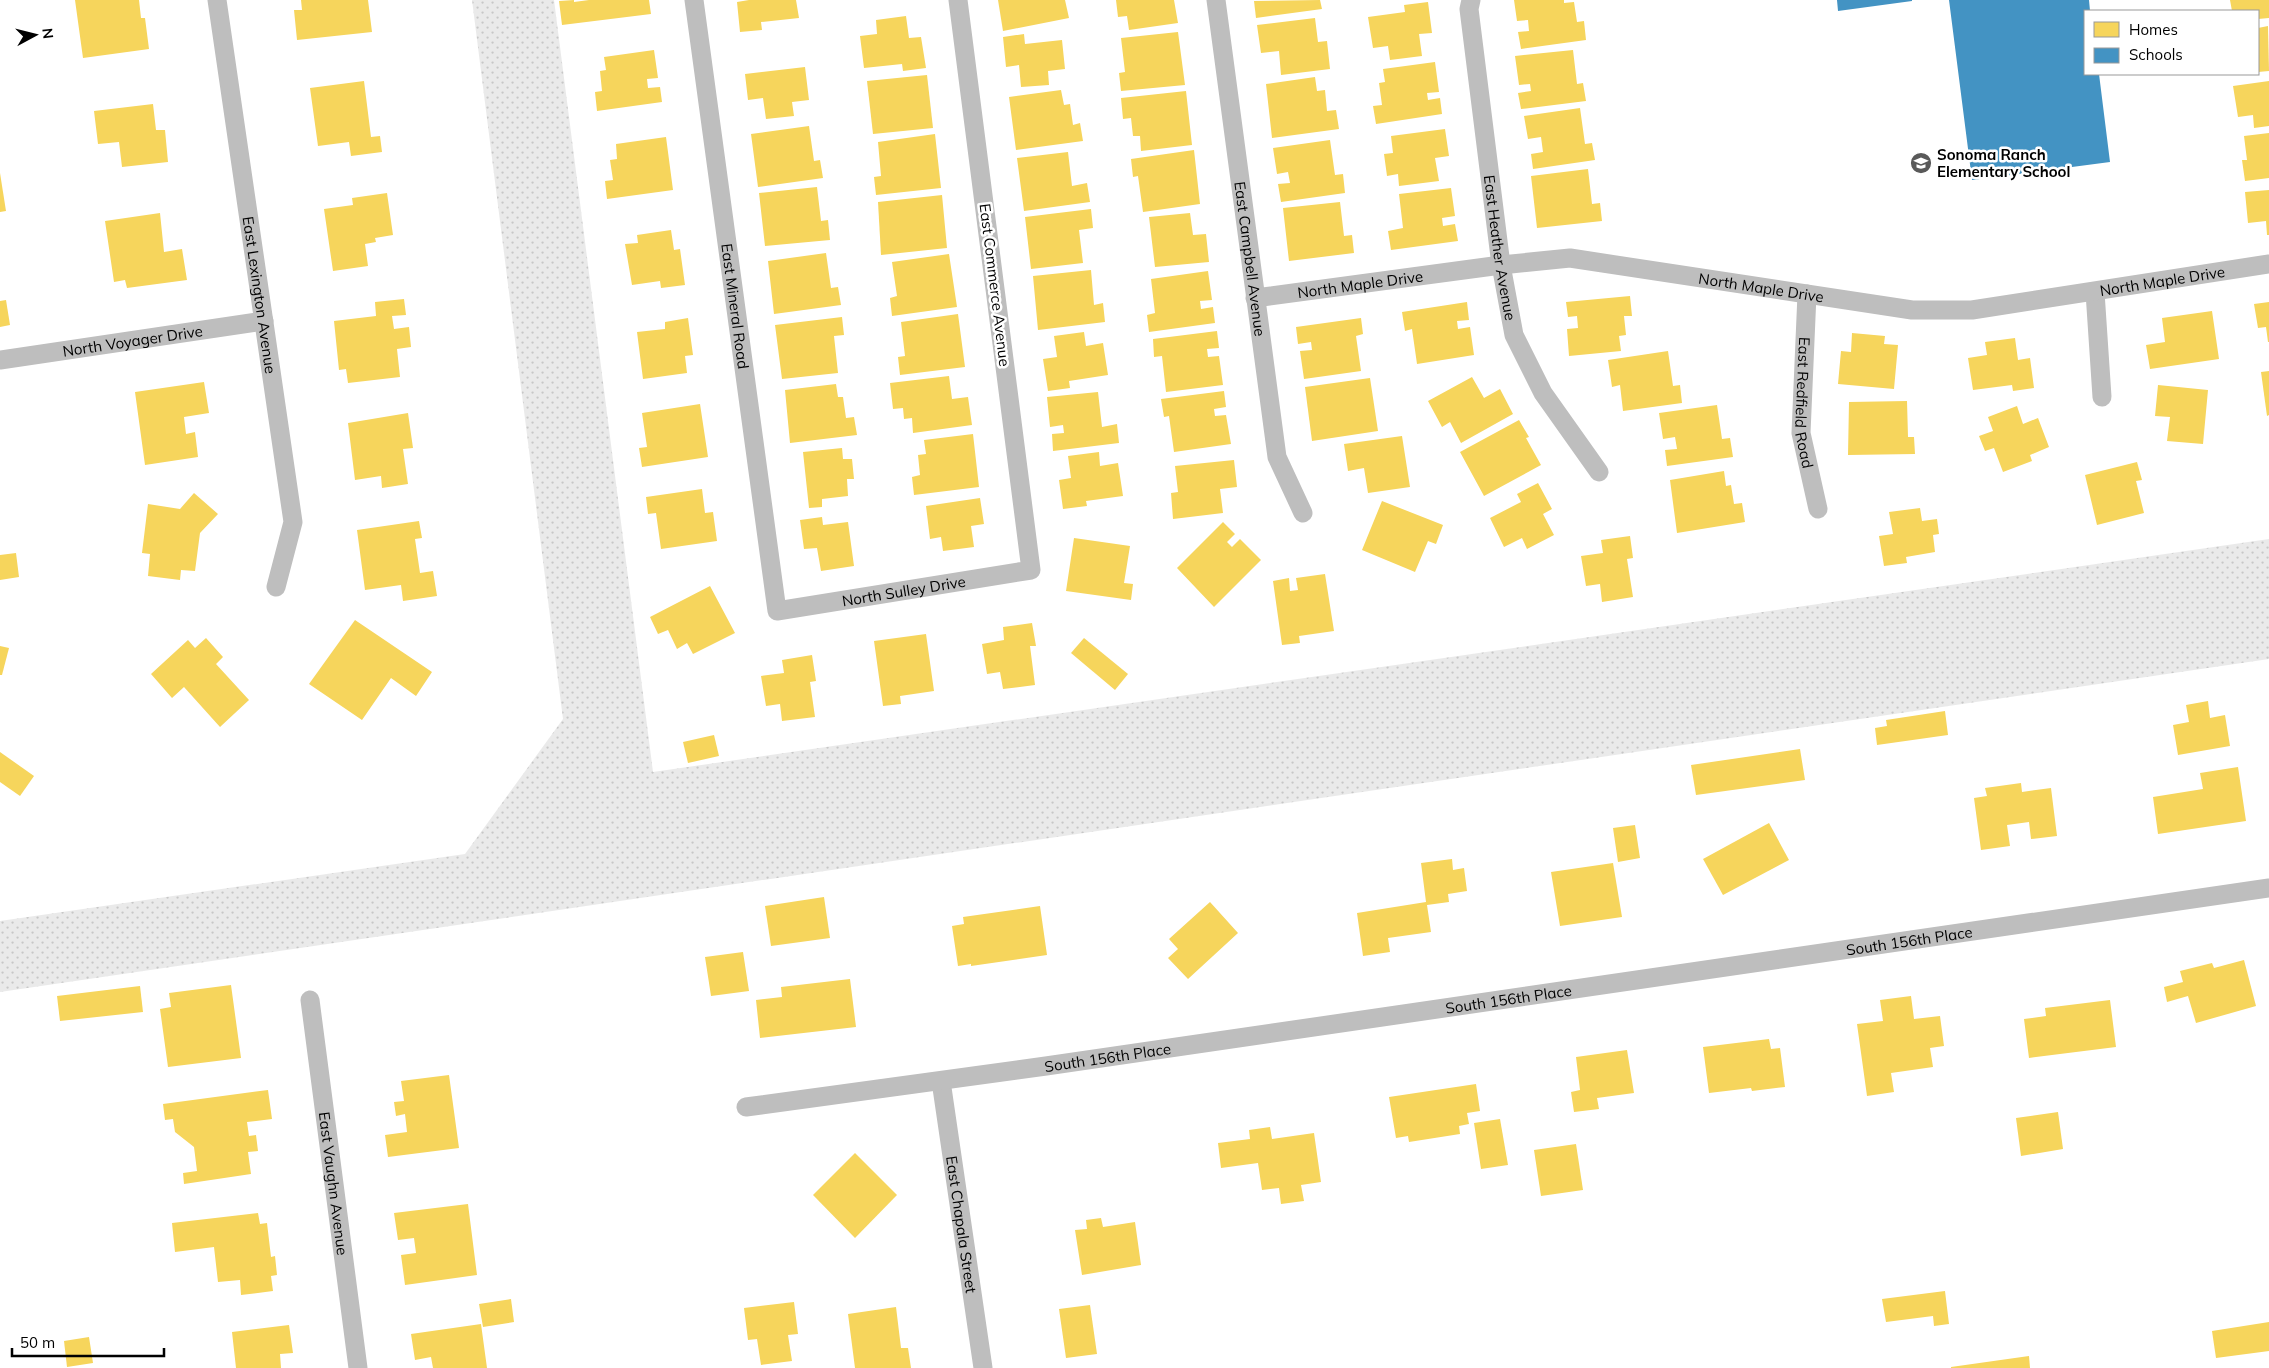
<svg xmlns="http://www.w3.org/2000/svg" width="2269" height="1368" font-family="Mulish,sans-serif">
  <style>
    .park { fill: url(#park-dots) }
    .homes { fill: #f6d55c }
    .schools { fill: #4393c3 }
    .lines { fill: none; stroke-linecap: round; stroke-linejoin: round }
    .street { stroke: #bebebe; stroke-width: 19 }
    .labels { text-anchor: middle; dominant-baseline: central; stroke-width: 5; stroke-linejoin: round; paint-order: stroke }
    .poi-label { font-size: 15px; font-weight: bold; fill: #000; stroke: #fff; text-anchor: start }
    .street-label { font-size: 15px; fill: #000; stroke: #fff }
  </style>
  <defs>
    <pattern id="park-dots" width="8" height="8" patternUnits="userSpaceOnUse" patternTransform="scale(1.25)"><rect width="8" height="8" fill="#eaeaea"/><path d="M2 2h.1M6 6h.1" fill="none" stroke="#c7c7c7" stroke-width="1.8" stroke-linecap="round"/></pattern>
  </defs>
  <rect width="100%" height="100%" fill="#fff"/>
  <path class="park" d="M472,0H554L653,772L2269,539V659L0,992V921L465,854L563,719Z"/>
  <g class="homes">
    <path d="M75,0H139L141,18H145L149,49L83,58Z"/>
    <path d="M301,0H368L372,32L297,40L294,10H302Z"/>
    <path d="M574,0V2L589,0H649L651,14L562,25L559,1Z"/>
    <path d="M749,0H796L799,18L761,22L762,30L740,32L737,2Z"/>
    <path d="M998,0H1065L1069,18L1003,31Z"/>
    <path d="M1116,0H1174L1178,23L1129,30L1127,16L1118,17Z"/>
    <path d="M1320,0L1322,9L1256,18L1254,1Z"/>
    <path d="M1514,0H1564V3L1574,2L1577,22L1584,21L1586,40L1521,49L1518,32L1529,31L1528,20L1517,21Z"/>
    <path d="M2230,0H2269V18L2258,19V11H2232Z"/>
    <path d="M1428,2L1432,33L1419,34L1422,56L1390,60L1388,46L1373,48L1368,17L1405,12L1404,5Z"/>
    <path d="M906,16L909,38L921,37L926,68L903,71L902,64L864,68L860,36L877,34L876,20Z"/>
    <path d="M1315,18L1318,42L1327,41L1330,69L1281,75L1279,51L1261,53L1257,25Z"/>
    <path d="M2268,26L2269,71L2258,72V28Z"/>
    <path d="M1178,32L1185,85L1121,91L1119,73L1125,72L1121,38Z"/>
    <path d="M1024,34L1025,44L1062,40L1065,69L1048,71L1049,85L1021,87L1019,65L1006,67L1003,37Z"/>
    <path d="M654,50L658,78L647,79L648,88L660,87L662,102L597,111L595,92L602,91L600,71L606,70L604,57Z"/>
    <path d="M1573,50L1577,84L1583,83L1586,101L1521,109L1518,93L1531,91L1530,84L1519,85L1515,56Z"/>
    <path d="M1435,62L1439,92L1427,93L1428,100L1440,98L1442,114L1376,124L1373,106L1382,105L1379,83L1385,82L1383,69Z"/>
    <path d="M805,67L809,100L792,102L794,116L766,119L763,98L748,100L745,74Z"/>
    <path d="M927,75L933,128L873,134L867,81Z"/>
    <path d="M1315,77L1317,91L1325,90L1327,111L1336,110L1339,129L1272,138L1266,84Z"/>
    <path d="M364,81L371,137L380,136L382,152L351,156L349,142L318,146L310,88Z"/>
    <path d="M2269,81V126L2254,128L2253,115L2238,117L2233,86Z"/>
    <path d="M1061,90L1064,105L1070,104L1073,125L1080,123L1083,141L1016,150L1009,97Z"/>
    <path d="M1186,91L1192,145L1141,151L1140,136H1133L1131,118L1123,119L1121,98Z"/>
    <path d="M153,104L156,130H165L168,162L122,167L119,142L98,144L94,111Z"/>
    <path d="M1580,108L1585,144L1592,143L1595,160L1533,169L1531,154L1543,152L1541,137L1528,139L1524,116Z"/>
    <path d="M809,126L814,161L820,160L823,178L758,187L751,134Z"/>
    <path d="M1445,129L1449,156L1435,158L1439,181L1399,186L1398,174L1387,176L1384,154L1393,153L1391,136Z"/>
    <path d="M2269,133V178L2245,181L2242,160H2247L2244,136Z"/>
    <path d="M935,134L941,188L876,195L874,177L881,176L878,142Z"/>
    <path d="M666,137L673,190L607,199L605,181L613,180L610,160L617,159L616,144Z"/>
    <path d="M1330,140L1335,175L1343,174L1345,193L1281,202L1278,184L1290,183L1288,172L1277,174L1273,148Z"/>
    <path d="M1194,150L1200,204L1143,212L1138,176L1133,177L1131,159Z"/>
    <path d="M1068,152L1072,186L1087,183L1090,202L1024,211L1017,158Z"/>
    <path d="M1588,169L1592,204L1600,203L1602,221L1537,228L1531,176Z"/>
    <path d="M0,173L6,211L0,212Z"/>
    <path d="M817,187L821,221L828,220L830,240L765,246L759,193Z"/>
    <path d="M1451,188L1455,216L1442,218L1443,226L1455,224L1458,241L1391,250L1388,231L1403,228L1399,194Z"/>
    <path d="M2269,190V235H2267L2266,221L2248,223L2245,192Z"/>
    <path d="M387,193L393,235L375,238L376,242L365,244L368,266L333,271L324,209L353,205L352,198Z"/>
    <path d="M942,195L947,248L881,255L878,202Z"/>
    <path d="M1340,202L1344,236L1352,235L1354,253L1289,261L1283,208Z"/>
    <path d="M1091,209L1093,228L1079,230L1083,263L1031,269L1025,217Z"/>
    <path d="M160,213L164,252L182,249L187,280L127,288L125,280L114,282L105,221Z"/>
    <path d="M1190,213L1193,235L1206,234L1209,262L1155,267L1149,217Z"/>
    <path d="M671,230L674,250L680,249L685,285L661,288L660,281L632,285L625,244L638,243L637,235Z"/>
    <path d="M826,253L831,288L838,287L841,305L774,314L768,261Z"/>
    <path d="M949,254L957,307L892,316L890,298L897,296L892,262Z"/>
    <path d="M1091,270L1094,305L1103,303L1105,322L1038,330L1033,276Z"/>
    <path d="M1208,271L1212,300L1200,301L1201,309L1213,307L1215,323L1149,332L1147,315L1155,313L1151,279Z"/>
    <path d="M1630,296L1632,316H1624L1626,335L1619,336L1621,351L1569,356L1567,329L1578,328L1577,316L1568,317L1566,302Z"/>
    <path d="M404,299L406,315L392,316L394,329L409,327L411,347L397,349L400,377L348,383L346,369L339,370L334,321L376,316L375,302Z"/>
    <path d="M6,300L10,325L0,327V301Z"/>
    <path d="M1467,302L1469,320L1457,321L1458,329L1470,327L1474,355L1417,364L1412,329L1405,331L1402,312Z"/>
    <path d="M2269,302V342H2268L2266,327L2258,328L2254,304Z"/>
    <path d="M2212,311L2219,359L2150,369L2146,345L2165,342L2162,318Z"/>
    <path d="M958,314L965,367L900,375L898,357L905,356L901,322Z"/>
    <path d="M842,317L844,335L834,336L838,373L782,379L775,325Z"/>
    <path d="M688,318L693,355L685,356L687,373L643,379L637,332L665,329V322Z"/>
    <path d="M1361,318L1363,334L1356,336L1361,371L1304,379L1300,351L1312,350L1311,342L1298,344L1296,327Z"/>
    <path d="M1217,331L1219,348L1207,349L1208,357L1219,356L1223,385L1166,392L1162,356L1154,357L1153,339Z"/>
    <path d="M1084,332L1086,346L1103,343L1108,375L1069,381L1070,388L1048,391L1043,359L1057,357L1054,336Z"/>
    <path d="M1852,333L1885,336L1884,344L1898,345L1894,389L1838,384L1841,351L1851,352Z"/>
    <path d="M2015,338L2018,360L2030,358L2034,388L2013,391L2012,385L1973,390L1968,358L1987,355L1985,342Z"/>
    <path d="M1668,351L1673,386L1680,385L1682,403L1623,411L1620,385L1612,387L1608,360Z"/>
    <path d="M2269,371V415L2267,416L2261,372Z"/>
    <path d="M949,376L952,399L968,397L972,425L913,433L912,418L904,419L903,408L893,409L890,383Z"/>
    <path d="M1472,377L1484,398L1500,389L1513,414L1461,443L1450,422L1442,427L1428,401Z"/>
    <path d="M1370,378L1378,431L1312,441L1305,387Z"/>
    <path d="M204,382L209,413L184,417L186,434L195,432L198,457L145,465L135,392Z"/>
    <path d="M836,384L838,397H843L846,418L854,417L857,435L790,443L785,390Z"/>
    <path d="M2158,385L2208,390L2203,444L2167,441L2170,417L2155,416Z"/>
    <path d="M1224,391L1226,407L1214,409L1215,416L1226,415L1231,444L1174,452L1169,416L1164,417L1161,399Z"/>
    <path d="M1098,392L1102,427L1117,424L1119,443L1053,451L1052,434L1064,433L1063,425L1050,427L1047,397Z"/>
    <path d="M1907,401L1908,437H1914L1915,454L1848,455L1849,402Z"/>
    <path d="M700,404L708,457L642,467L639,448L647,447L642,413Z"/>
    <path d="M1717,405L1722,439L1730,438L1733,457L1667,466L1665,450L1677,449L1675,437L1663,439L1659,413Z"/>
    <path d="M2017,406L2023,424L2038,418L2049,447L2030,455L2032,461L2003,472L1994,448L1985,451L1979,436L1993,431L1988,417Z"/>
    <path d="M408,413L413,448L403,449L408,484L382,488L381,476L355,480L348,423Z"/>
    <path d="M1519,420L1529,437L1526,438L1541,465L1484,496L1460,452Z"/>
    <path d="M973,434L979,487L914,495L912,477L920,475L918,455L926,454L924,440Z"/>
    <path d="M1402,436L1410,487L1368,493L1364,468L1348,471L1344,444Z"/>
    <path d="M842,448L843,459H852L854,479H847L848,496L822,499V507L809,508L803,452Z"/>
    <path d="M1099,452L1100,466L1118,463L1123,496L1086,501L1087,506L1063,509L1059,480L1071,478L1068,456Z"/>
    <path d="M1234,460L1237,487L1220,489L1223,513L1173,519L1171,493L1178,492L1175,466Z"/>
    <path d="M2137,462L2142,480L2136,481L2144,513L2097,525L2085,475Z"/>
    <path d="M1724,471L1726,486L1731,485L1734,504L1742,503L1745,522L1677,533L1670,480Z"/>
    <path d="M1538,483L1552,509L1543,514L1554,535L1527,549L1522,538L1504,547L1490,518L1521,502L1517,494Z"/>
    <path d="M702,489L705,513L713,512L717,541L661,549L656,513L648,514L646,497Z"/>
    <path d="M194,493L218,514L200,533L195,571L181,570L180,580L148,576L150,554L142,553L148,504L180,509Z"/>
    <path d="M980,498L984,524L971,526L974,547L943,551L941,537L930,539L926,506Z"/>
    <path d="M1382,501L1443,525L1436,544L1428,541L1415,572L1362,550Z"/>
    <path d="M1920,508L1922,521L1937,519L1939,534L1933,535L1935,552L1906,557L1907,563L1884,566L1879,536L1893,534L1889,512Z"/>
    <path d="M822,517L823,525L848,522L854,566L821,571L817,548L804,549L800,520Z"/>
    <path d="M419,521L422,538L415,539L420,573L433,571L437,596L403,601L401,585L365,590L357,530Z"/>
    <path d="M1223,522L1235,534L1227,542L1232,547L1240,539L1261,560L1214,607L1177,568Z"/>
    <path d="M1630,536L1633,558L1627,559L1633,597L1602,602L1600,584L1586,586L1581,556L1603,553L1601,540Z"/>
    <path d="M1074,538L1130,546L1124,583L1133,584L1131,600L1066,591Z"/>
    <path d="M16,553L19,577L0,580V555Z"/>
    <path d="M1325,574L1334,631L1299,636L1300,643L1282,645L1273,581L1289,578L1290,591L1298,590L1296,578Z"/>
    <path d="M710,586L735,633L693,654L687,643L677,649L668,630L658,634L650,617Z"/>
    <path d="M355,620L432,672L416,696L391,678L362,720L309,684Z"/>
    <path d="M1032,623L1036,646H1030L1035,685L1003,689L1000,672L987,674L982,644L1004,640L1003,627Z"/>
    <path d="M926,634L934,691L900,696L901,704L883,706L874,641Z"/>
    <path d="M206,638L223,657L216,664L249,700L220,727L184,687L172,698L151,674L188,640L195,648Z"/>
    <path d="M1084,638L1128,674L1115,690L1071,653Z"/>
    <path d="M0,646L9,648L2,675H0Z"/>
    <path d="M812,655L816,681L810,682L815,717L782,721L780,704L766,706L761,676L784,673L782,660Z"/>
    <path d="M2208,701L2210,718L2225,715L2230,746L2178,755L2173,725L2189,722L2186,705Z"/>
    <path d="M1945,711L1948,735L1877,745L1875,728L1887,726L1886,720Z"/>
    <path d="M714,735L719,756L688,763L683,742Z"/>
    <path d="M1800,749L1805,780L1696,795L1691,765Z"/>
    <path d="M0,752L34,776L20,796L0,782Z"/>
    <path d="M2238,767L2246,821L2158,834L2153,797L2203,789L2200,773Z"/>
    <path d="M2021,783L2022,792L2051,788L2057,836L2031,839L2029,822L2007,825L2010,846L1981,850L1974,798L1987,796L1985,788Z"/>
    <path d="M1769,823L1789,860L1723,895L1703,859Z"/>
    <path d="M1635,825L1640,858L1618,862L1613,828Z"/>
    <path d="M1452,859L1453,870L1464,868L1467,891L1448,894L1449,902L1427,905L1431,932L1388,938L1390,952L1363,956L1357,913L1426,902L1421,863Z"/>
    <path d="M1613,863L1622,917L1560,926L1551,872Z"/>
    <path d="M824,897L830,938L771,946L765,906Z"/>
    <path d="M1210,902L1238,933L1188,979L1168,958L1178,949L1169,939Z"/>
    <path d="M1040,906L1047,955L971,966V964L958,966L952,926L964,924L963,917Z"/>
    <path d="M743,952L749,991L711,996L705,957Z"/>
    <path d="M2244,960L2256,1006L2196,1023L2188,996L2167,1002L2164,987L2183,982L2180,971L2212,963L2214,968Z"/>
    <path d="M850,979L856,1027L760,1038L756,1000L782,997L781,987Z"/>
    <path d="M231,985L241,1058L168,1067L160,1009L171,1007L169,993Z"/>
    <path d="M140,986L143,1012L60,1021L57,996Z"/>
    <path d="M1911,996L1914,1019L1940,1016L1944,1046L1930,1048L1933,1067L1891,1073L1894,1092L1867,1096L1857,1024L1883,1021L1880,1000Z"/>
    <path d="M2110,1000L2116,1047L2029,1058L2024,1019L2046,1016L2045,1008Z"/>
    <path d="M1769,1039L1771,1049L1780,1048L1785,1087L1752,1091L1751,1088L1709,1093L1703,1047Z"/>
    <path d="M1627,1050L1634,1093L1597,1098L1599,1109L1574,1112L1571,1092L1580,1090L1576,1057Z"/>
    <path d="M449,1075L459,1148L388,1157L385,1135L407,1132L405,1114L396,1116L394,1102L404,1101L401,1081Z"/>
    <path d="M1476,1084L1480,1111L1467,1113L1469,1124L1459,1126L1460,1134L1409,1142L1408,1136L1396,1138L1389,1097Z"/>
    <path d="M268,1090L272,1119L247,1122L249,1136L256,1135L258,1151L248,1152L251,1174L184,1184L183,1173L197,1171L194,1147L175,1132L173,1119L165,1120L163,1104Z"/>
    <path d="M2058,1112L2063,1149L2021,1156L2016,1118Z"/>
    <path d="M1500,1119L1508,1165L1481,1169L1474,1123Z"/>
    <path d="M1270,1127L1272,1139L1314,1133L1321,1182L1301,1185L1304,1201L1281,1204L1279,1188L1262,1190L1258,1163L1221,1168L1218,1143L1250,1139L1249,1130Z"/>
    <path d="M1576,1144L1583,1190L1541,1196L1534,1150Z"/>
    <path d="M855,1153L897,1195L855,1238L813,1195Z"/>
    <path d="M468,1204L477,1275L405,1285L401,1255L416,1253L414,1238L398,1240L394,1213Z"/>
    <path d="M258,1213L260,1224L267,1223L271,1257L275,1256L277,1275L271,1276L273,1291L241,1295L240,1280L218,1282L214,1247L175,1252L172,1223Z"/>
    <path d="M1101,1218L1103,1227L1135,1222L1141,1265L1082,1275L1075,1230L1087,1229L1086,1220Z"/>
    <path d="M1945,1291L1949,1324L1934,1326L1933,1316L1886,1322L1882,1299Z"/>
    <path d="M511,1299L514,1322L483,1327L479,1304Z"/>
    <path d="M794,1302L798,1334L788,1335L792,1361L761,1365L757,1339L748,1340L744,1308Z"/>
    <path d="M1090,1305L1097,1354L1066,1358L1059,1309Z"/>
    <path d="M896,1307L901,1348H908L911,1368H855L848,1314Z"/>
    <path d="M2269,1322V1351L2216,1358L2212,1331Z"/>
    <path d="M481,1324L487,1368H433L431,1357L415,1360L411,1334Z"/>
    <path d="M289,1325L293,1353L280,1354L281,1368H236L232,1332Z"/>
    <path d="M89,1337L93,1363L67,1367L64,1341Z"/>
    <path d="M2029,1356L2030,1368H1951V1367Z"/>
  </g>
  <g class="schools">
    <path d="M1837,0H1912V1L1838,11Z"/>
    <path d="M1949,0H2089L2090,11H2085V74H2099L2110,162L1972,180Z"/>
  </g>
  <g class="lines">
    <g class="street">
      <path id="s1" d="M217,0L293,522L276,587"/>
      <path id="s2" d="M694,0L777,611L1031,570L958,0"/>
      <path id="s3" d="M1216,0L1277,457L1303,513"/>
      <path id="s4" d="M1471,0L1469,9L1501,265L1514,335L1543,393L1599,472"/>
      <path d="M2095,292L2102,397"/>
      <path id="s5" d="M1807,294L1801,433L1818,509"/>
      <path id="s6" d="M1255,298L1501,265L1570,258L1912,310H1972L2269,264"/>
      <path id="s7" d="M0,360L264,321"/>
      <path id="s8" d="M310,1000L358,1368"/>
      <path id="s9" d="M941,1081L983,1368"/>
      <path id="s10" d="M746,1107L1046,1066L2269,888"/>
    </g>
  </g>
  <defs>
    <g id="school-disc" transform="scale(1.125)"><circle r="9.5" fill="#595959" stroke="#fff"/><path d="M0-5L7-2L0 1L-7-2ZM-4 1L0 2.5L4 1V4Q0 6-4 4Z" fill="#fff"/></g>
  </defs>
  <g fill-rule="evenodd">
    <use href="#school-disc" x="1921" y="163"/>
  </g>
  <g class="labels">
    <g class="poi-label">
      <text x="1937" y="154">Sonoma Ranch<tspan x="1937" dy="17">Elementary School</tspan></text>
    </g>
    <g class="street-label">
      <text stroke="none"><textPath href="#s4" startOffset="250">East Heather Avenue</textPath></text>
      <text stroke="none"><textPath href="#s3" startOffset="261">East Campbell Avenue</textPath></text>
      <text stroke="none"><textPath href="#s6" startOffset="916">North Maple Drive</textPath></text>
      <text stroke="none"><textPath href="#s6" startOffset="106">North Maple Drive</textPath></text>
      <text transform="translate(995 285) rotate(83)">East Commerce Avenue</text>
      <text stroke="none"><textPath href="#s6" startOffset="511">North Maple Drive</textPath></text>
      <text stroke="none"><textPath href="#s1" startOffset="298">East Lexington Avenue</textPath></text>
      <text stroke="none"><textPath href="#s2" startOffset="309">East Mineral Road</textPath></text>
      <text stroke="none"><textPath href="#s7" startOffset="134">North Voyager Drive</textPath></text>
      <text stroke="none"><textPath href="#s5" startOffset="109">East Redfield Road</textPath></text>
      <text stroke="none"><textPath href="#s2" startOffset="745">North Sulley Drive</textPath></text>
      <text stroke="none"><textPath href="#s10" startOffset="1175">South 156th Place</textPath></text>
      <text stroke="none"><textPath href="#s10" startOffset="770">South 156th Place</textPath></text>
      <text stroke="none"><textPath href="#s10" startOffset="365">South 156th Place</textPath></text>
      <text stroke="none"><textPath href="#s8" startOffset="185">East Vaughn Avenue</textPath></text>
      <text stroke="none"><textPath href="#s9" startOffset="145">East Chapala Street</textPath></text>
    </g>
  </g>
  <rect x="2084" y="10" width="175" height="65" fill="#ffffff" stroke="#999999"/>
  <rect x="2094" y="22" width="25" height="15" fill="#f6d55c" stroke="#999999"/>
  <text x="2129" y="35" font-size="15" fill="#000000">Homes</text>
  <rect x="2094" y="48" width="25" height="15" fill="#4393c3" stroke="#999999"/>
  <text x="2129" y="60" font-size="15" fill="#000000">Schools</text>
  <g transform="translate(35 35) rotate(83)" stroke="#ffffff" stroke-width="4" paint-order="stroke">
  <path d="M0-4L9 19L0 12L-9 19Z" fill="#000000"/>
  <text y="-8" font-size="14" font-weight="bold" text-anchor="middle" fill="#000000">N</text>
  </g>
  <path d="M12 1348v8h152v-8" fill="none" stroke="#000000" stroke-width="2.5"/>
  <text x="20" y="1348" font-size="15" fill="#000000" stroke="#ffffff" stroke-width="4" paint-order="stroke">50 m</text>
</svg>
